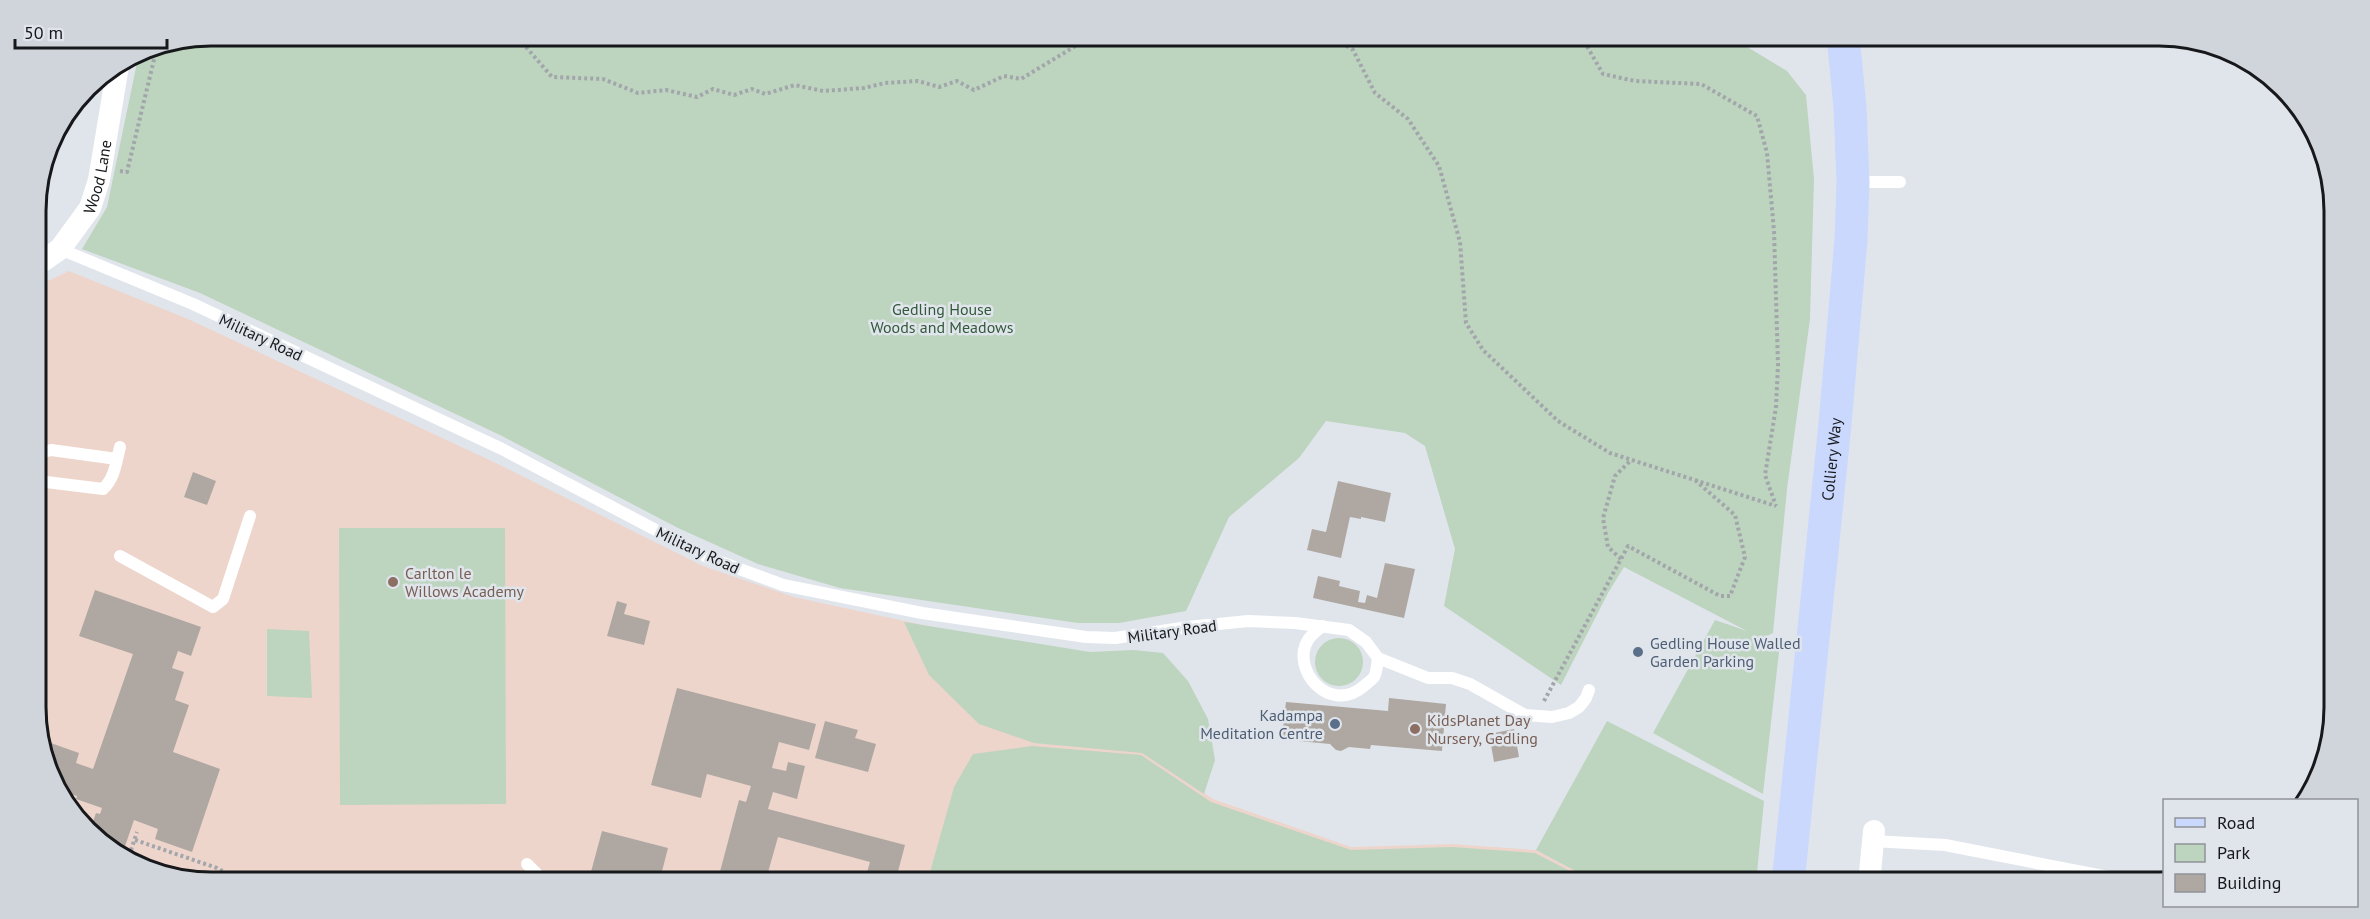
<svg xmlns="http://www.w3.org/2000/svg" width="2370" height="919" font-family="'PT Sans',sans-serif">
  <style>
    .education { fill: #edd5cc }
    .green { fill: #bdd4bf }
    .building { fill: #afa8a2 }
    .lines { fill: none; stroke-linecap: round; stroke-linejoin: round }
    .path { stroke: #a2a6ab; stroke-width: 4; stroke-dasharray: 3 3; stroke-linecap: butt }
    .service { stroke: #fff; stroke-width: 12 }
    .minor { stroke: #fff; stroke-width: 22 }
    .primary { stroke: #cad8fe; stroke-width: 33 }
    .education-dot { fill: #8d6e63; stroke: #e0e5ec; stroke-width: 2 }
    .service-dot { fill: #5c6f8a; stroke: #e0e5ec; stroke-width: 2 }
    .labels { text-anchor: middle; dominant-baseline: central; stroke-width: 5; stroke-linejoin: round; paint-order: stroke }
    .street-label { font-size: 16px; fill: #17181b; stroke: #e0e5ec }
    .park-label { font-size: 16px; fill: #325939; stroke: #e0e5ec }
    .education-label { font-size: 16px; fill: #785e54; stroke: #e0e5ec; text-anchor: start }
    .service-label { font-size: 16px; fill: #4e5e75; stroke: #e0e5ec; text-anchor: start }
    .rim { fill: none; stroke: #17181b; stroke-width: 3 }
  </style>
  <rect width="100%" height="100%" fill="#e0e5ec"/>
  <path class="education" d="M69,271L188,319L500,465L703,566L794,597L960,633L1213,799L1351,847L1452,844L1536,850L1598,883H212L155,874L79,823L39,741L37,286Z"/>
  <g class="green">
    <path d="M212,36H1729L1787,71L1806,95L1814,179L1810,319L1787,489L1773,633L1765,637L1780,643L1763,794L1653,733L1715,620L1747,631L1624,567L1608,593L1561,685L1444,606L1455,549L1425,446L1405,433L1326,421L1299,458L1229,517L1186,611L1119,623H1078L840,588L758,564L678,528L502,436L200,293L82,249L107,207L139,53L145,49Z"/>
    <path d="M339,528H505L506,804L340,805Z"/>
    <path d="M904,622L1090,652L1133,650L1163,653L1188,681L1208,719L1215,760L1204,794L1142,753L1034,743L979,724L929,675Z"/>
    <path d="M267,629L309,631L312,698L267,696Z"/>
    <circle cx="1339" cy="662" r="24"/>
    <path d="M1607,721L1764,801L1756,883H1598L1536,850Z"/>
    <path d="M1032,746L1141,755L1211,802L1351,850L1452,847L1535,853L1593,883H927L954,787L973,754Z"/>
  </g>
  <g class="building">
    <path d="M37,307H41L38,328L37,327Z"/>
    <path d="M193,472L216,481L207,505L184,497Z"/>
    <path d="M1338,481L1391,493L1385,522L1361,517V519L1350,517L1341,558L1307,550L1312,529L1326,532Z"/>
    <path d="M1385,563L1415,569L1404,618L1313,598L1318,576L1340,581L1339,586L1360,591L1358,602L1365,603L1367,595L1377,598Z"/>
    <path d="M95,590L201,627L191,656L178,651L172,668L184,672L175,700L189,705L173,752L220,769L192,852L155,839L158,829L134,820L123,852L90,830L96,813L100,814L102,808L76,799L77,796L64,792L39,741V732L50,736L48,742L79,753L76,763L93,769L133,654L79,636Z"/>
    <path d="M617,601L627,604L624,614L650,621L644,645L607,636Z"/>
    <path d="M677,688L816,724L809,750L779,742L772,768L786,771L788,762L805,766L797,799L773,792L768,809L905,845L895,883H864L870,862L778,837L765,883H717L739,800L746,802L751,786L707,774L701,798L651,785Z"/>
    <path d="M1389,698L1446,704L1442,751L1371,745L1370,749L1349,747L1341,751L1336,750L1330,744L1288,740L1282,736L1286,702L1388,711Z"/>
    <path d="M825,721L858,730L855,738L876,744L868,772L815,758Z"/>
    <path d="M1514,729L1519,757L1494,762L1489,734Z"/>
    <path d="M602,831L668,848L659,883H588Z"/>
  </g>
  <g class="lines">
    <g class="path">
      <path d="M498,36L526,47L552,77L603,79L638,93L666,90L697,97L713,89L734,95L752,89L765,94L795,85L823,91L864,88L885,83L918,81L939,87L957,81L974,90L1004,76L1021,79L1092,36"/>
      <path d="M1331,36L1353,50L1375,93L1408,119L1439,166L1460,242L1466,323L1483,350L1558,421L1610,453L1776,506"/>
      <path d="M1581,36L1603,74L1635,81L1701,84L1757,116L1767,153L1774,231L1778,365L1776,407L1765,475L1776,506"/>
      <path d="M120,171L127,172L157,47"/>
      <path d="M1621,559L1608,547L1603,518L1615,476L1631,460"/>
      <path d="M1544,701L1628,546L1720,596H1730L1745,557L1735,515L1696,481"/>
      <path d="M135,840L217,868L244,883"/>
      <path d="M129,856L137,832"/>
      <path d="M264,883L274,881"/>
    </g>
    <g class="service">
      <path d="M1853,182H1900"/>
      <path d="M60,249L193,304L502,449L707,557L783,585L922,613L1086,637L1115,638L1188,627L1248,621L1295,623L1349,630L1366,642L1378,658L1428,678H1452L1470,684L1525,715L1552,717L1569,713L1579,707L1586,698L1589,690"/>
      <path d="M117,459L51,450L43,452L39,457L38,481L103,489C115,478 116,462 120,447"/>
      <path d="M120,556L213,607L223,599L250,516"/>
      <path d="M1322,626C1318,630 1311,635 1308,640C1290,668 1329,716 1364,686C1367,683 1372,680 1374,677C1377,672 1377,664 1378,658"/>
      <path d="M1873,841L1945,845L2139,883"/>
      <path d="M527,864L546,883"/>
    </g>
    <g class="minor">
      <path id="s1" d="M37,265L60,249L90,208L99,180L118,66"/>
      <path d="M1869,883L1874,831"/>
    </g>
    <path class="primary" id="s2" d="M1788,883L1835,424L1851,240L1853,182L1850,107L1843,36"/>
  </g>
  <g class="education-dot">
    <circle cx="393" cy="582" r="6"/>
    <circle cx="1415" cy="729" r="6"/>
  </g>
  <g class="service-dot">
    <circle cx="1638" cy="652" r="6"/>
    <circle cx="1335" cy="724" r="6"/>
  </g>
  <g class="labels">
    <g class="street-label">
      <text stroke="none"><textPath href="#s1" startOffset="111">Wood Lane</textPath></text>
      <text transform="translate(261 337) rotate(25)">Military Road</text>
      <text stroke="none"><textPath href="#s2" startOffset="426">Colliery Way</textPath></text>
      <text transform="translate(698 550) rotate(25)">Military Road</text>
      <text transform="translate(1172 631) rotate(-8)">Military Road</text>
    </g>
    <g class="park-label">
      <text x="942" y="309">Gedling House<tspan x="942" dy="18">Woods and Meadows</tspan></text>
    </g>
    <g class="education-label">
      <text x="405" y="573">Carlton le<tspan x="405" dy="18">Willows Academy</tspan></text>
      <text x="1427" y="720">KidsPlanet Day<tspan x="1427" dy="18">Nursery, Gedling</tspan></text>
    </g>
    <g class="service-label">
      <text x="1650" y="643">Gedling House Walled<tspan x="1650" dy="18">Garden Parking</tspan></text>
      <text x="1323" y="715" text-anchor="end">Kadampa<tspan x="1323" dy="18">Meditation Centre</tspan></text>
    </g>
  </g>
  <path d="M0 0H2370V919H0ZM211 46H2159A165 165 0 0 1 2324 211V707A165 165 0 0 1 2159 872H211A165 165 0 0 1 46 707V211A165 165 0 0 1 211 46Z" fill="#d0d5db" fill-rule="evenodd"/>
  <path class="rim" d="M211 46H2159A165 165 0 0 1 2324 211V707A165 165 0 0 1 2159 872H211A165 165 0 0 1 46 707V211A165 165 0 0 1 211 46Z"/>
  <rect x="2163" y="799" width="195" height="108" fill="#e0e5ec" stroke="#909398" stroke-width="1.5"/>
  <rect x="2175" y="818" width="30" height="9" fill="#cad8fe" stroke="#909398" stroke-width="1.5"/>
  <text x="2217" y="829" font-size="18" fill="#17181b">Road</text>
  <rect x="2175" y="844" width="30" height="18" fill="#bdd4bf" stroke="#909398" stroke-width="1.5"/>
  <text x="2217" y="859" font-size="18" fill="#17181b">Park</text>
  <rect x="2175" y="874" width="30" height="18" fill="#afa8a2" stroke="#909398" stroke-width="1.5"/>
  <text x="2217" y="889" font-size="18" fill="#17181b">Building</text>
  <path d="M15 39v9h152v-9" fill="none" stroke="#17181b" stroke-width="3"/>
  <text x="24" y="39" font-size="18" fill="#17181b" stroke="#e0e5ec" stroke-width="4.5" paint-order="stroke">50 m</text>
</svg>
